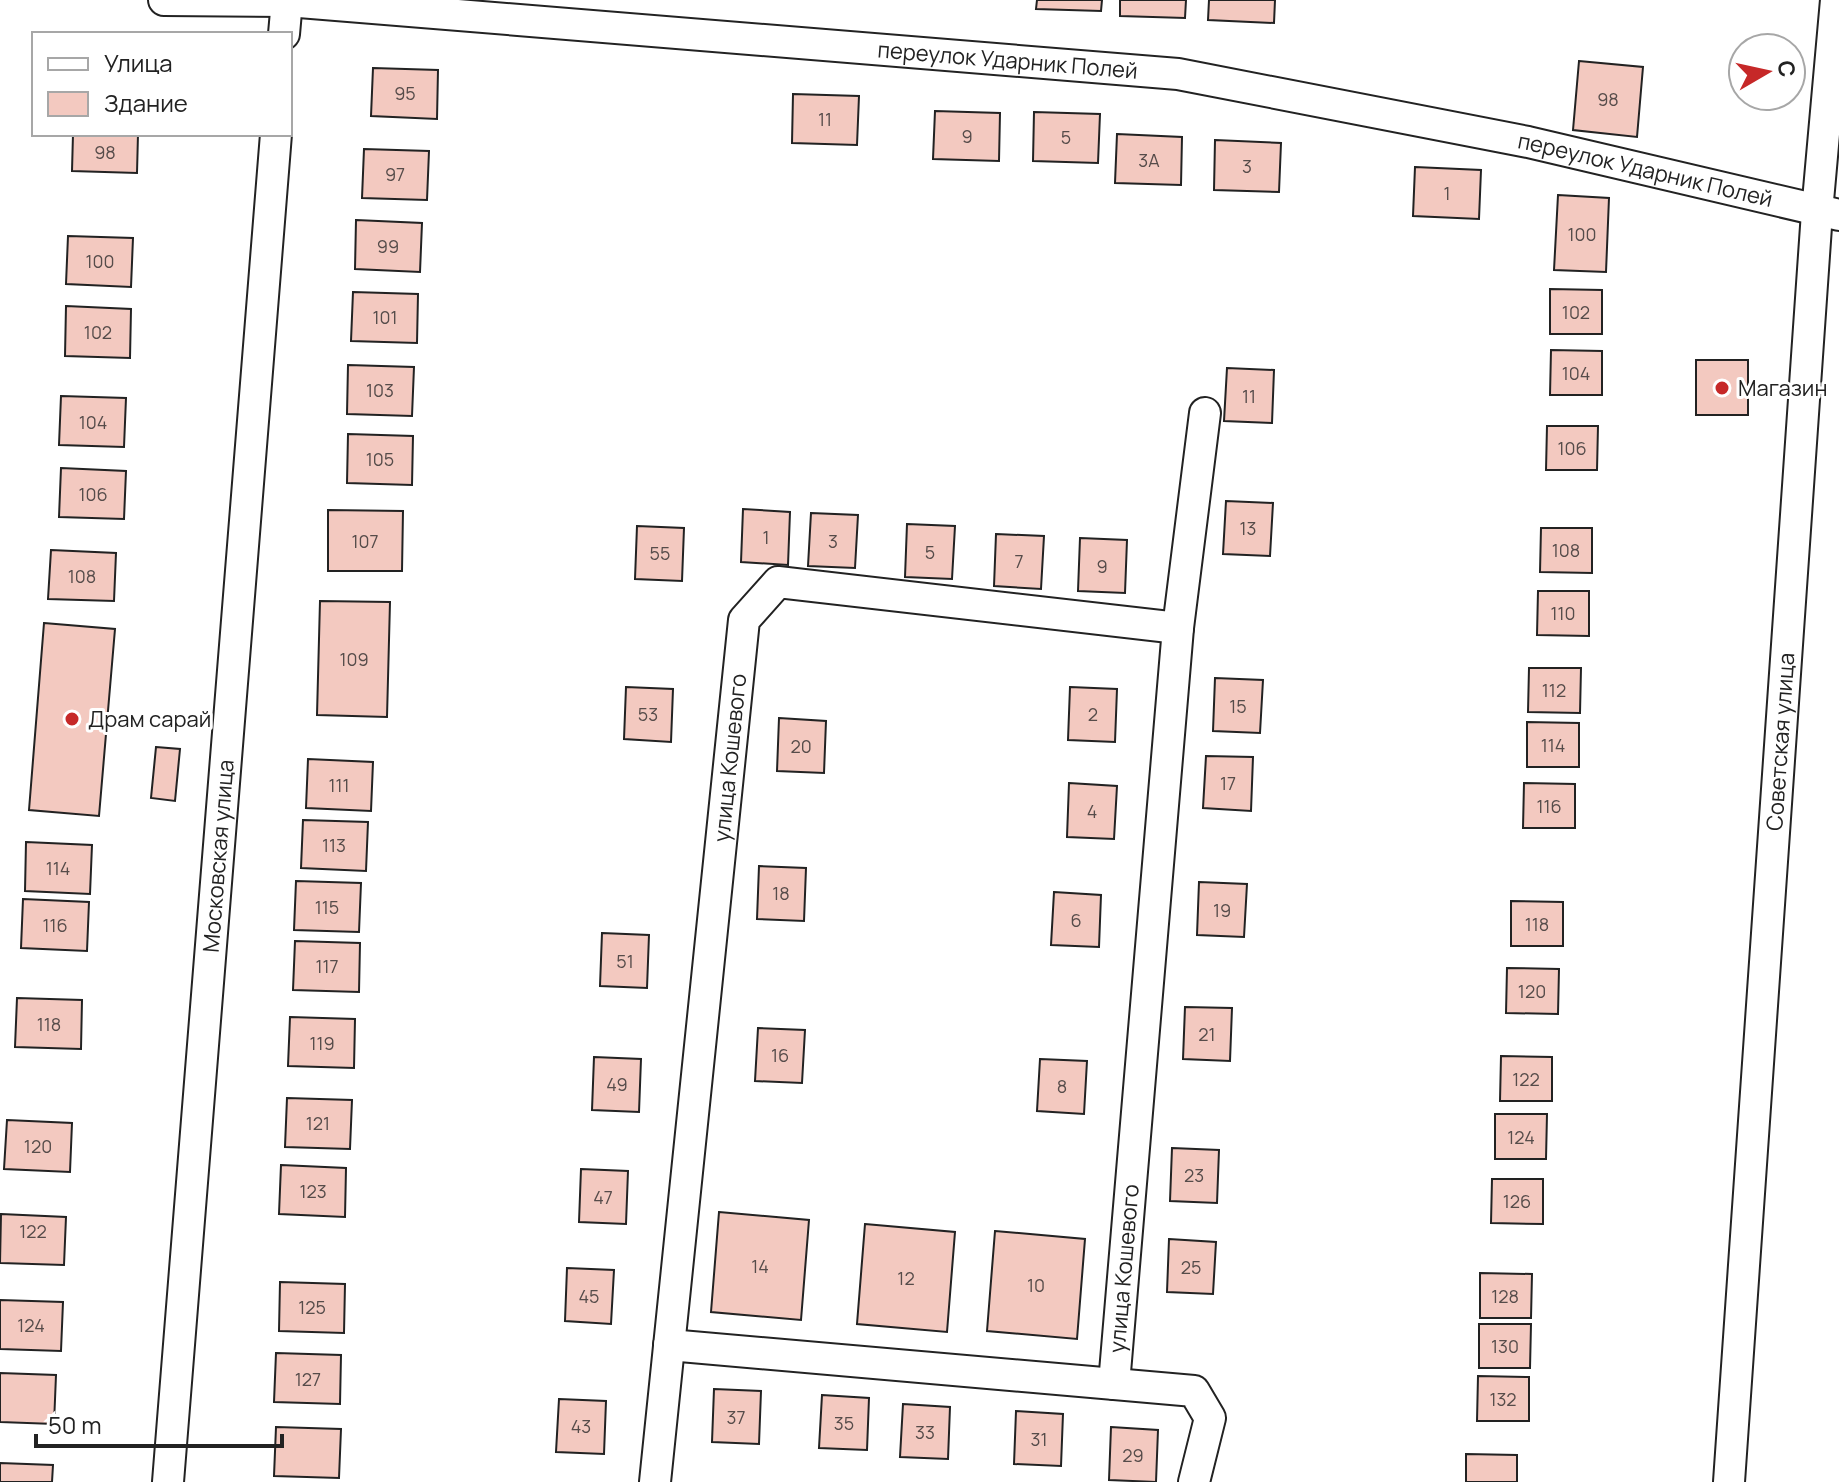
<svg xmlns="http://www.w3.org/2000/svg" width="1839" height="1482" font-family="Manrope,sans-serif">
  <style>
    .building { fill: #f3c9c0; stroke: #222; stroke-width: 2 }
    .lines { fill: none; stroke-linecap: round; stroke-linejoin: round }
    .street-casing { stroke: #222; stroke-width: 34 }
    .street { stroke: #fff; stroke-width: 30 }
    .poi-dot { fill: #c62828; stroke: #fff; stroke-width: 3 }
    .labels { text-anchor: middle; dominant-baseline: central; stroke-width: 6; stroke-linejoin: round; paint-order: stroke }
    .number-label { font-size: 18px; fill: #564c4a }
    .street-label { font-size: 22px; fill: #222; stroke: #fff }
    .poi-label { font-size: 22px; fill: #222; stroke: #fff; text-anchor: start }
  </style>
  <rect width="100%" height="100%" fill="#fff"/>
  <g class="building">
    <path d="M1037,0H1102L1101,11L1036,9Z"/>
    <path d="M1120,0H1186L1185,18L1120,16Z"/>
    <path d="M1209,0H1275L1274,23L1208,20Z"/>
    <path d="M1579,61L1643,67L1637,137L1573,130Z"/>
    <path d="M373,68L438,70L437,119L371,116Z"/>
    <path d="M793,94L859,96L857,145L792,143Z"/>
    <path d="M935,111L1000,113L999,161L933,159Z"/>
    <path d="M1034,112L1100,114L1098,163L1033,161Z"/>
    <path d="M73,134H138L137,173L72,171Z"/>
    <path d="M1117,134L1182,137L1181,185L1115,183Z"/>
    <path d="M1215,140L1281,143L1279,192L1214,190Z"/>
    <path d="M364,149L429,151L427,200L362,198Z"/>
    <path d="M1415,167L1481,170L1479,219L1413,216Z"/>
    <path d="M1558,195L1609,198L1606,272L1554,270Z"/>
    <path d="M356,220L422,223L420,272L355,269Z"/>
    <path d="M68,236L133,238L131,287L66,284Z"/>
    <path d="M1550,289L1602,290V334H1550Z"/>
    <path d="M353,292L418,294L417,343L351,341Z"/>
    <path d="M66,306L131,309L130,358L65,356Z"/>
    <path d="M1551,350L1602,351V395H1550Z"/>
    <rect x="1696" y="360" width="52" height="55"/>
    <path d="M348,365L414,367L412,416L347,414Z"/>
    <path d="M1227,368L1274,370L1272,423L1224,421Z"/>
    <path d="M61,396L126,398L124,447L59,445Z"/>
    <path d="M1547,426H1598L1597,470H1546Z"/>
    <path d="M348,434L413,436L412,485L347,483Z"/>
    <path d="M61,468L126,471L124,519L59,517Z"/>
    <path d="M1226,501L1273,503L1270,556L1223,554Z"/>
    <path d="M743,509L790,512L788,565L741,562Z"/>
    <path d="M328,510L403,511L402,571H328Z"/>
    <path d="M811,513L858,515L855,568L808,566Z"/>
    <path d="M907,524L955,526L952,579L905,577Z"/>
    <path d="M637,526L684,528L682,581L635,579Z"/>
    <path d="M1541,528H1592V573L1540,572Z"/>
    <path d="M996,534L1044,536L1041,589L994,586Z"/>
    <path d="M1080,538L1127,540L1125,593L1078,591Z"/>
    <path d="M51,550L116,553L114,601L48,599Z"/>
    <path d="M1538,591H1589V636L1537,635Z"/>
    <path d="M320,601L390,602L387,717L317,715Z"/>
    <path d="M44,623L115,629L99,816L29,810Z"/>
    <path d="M1529,668H1581L1580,713L1528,712Z"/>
    <path d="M1215,678L1263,680L1260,733L1213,731Z"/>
    <path d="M626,687L673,689L671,742L624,739Z"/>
    <path d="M1070,687L1117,689L1115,742L1068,740Z"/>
    <path d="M779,718L826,721L824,773L777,771Z"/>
    <path d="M1527,722L1579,723V767H1527Z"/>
    <path d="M156,747L180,749L175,801L151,798Z"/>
    <path d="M1206,756L1253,757L1251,811L1203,808Z"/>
    <path d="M308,759L373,762L371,811L306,808Z"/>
    <path d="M1069,783L1117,786L1114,839L1067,837Z"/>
    <path d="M1524,783L1575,784V828H1523Z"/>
    <path d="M303,820L368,822L366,871L301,868Z"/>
    <path d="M26,842L92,845L90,894L25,891Z"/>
    <path d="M759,866L806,868L804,921L757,919Z"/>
    <path d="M296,881L361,883L359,932L294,930Z"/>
    <path d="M1199,882L1247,884L1244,937L1197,935Z"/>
    <path d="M1054,892L1101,895L1099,947L1051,945Z"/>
    <path d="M23,899L89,902L87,951L21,948Z"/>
    <path d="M1511,901L1563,902V946H1511Z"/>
    <path d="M602,933L649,935L647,988L600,986Z"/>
    <path d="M295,941L360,943L359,992L293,990Z"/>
    <path d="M1507,968L1559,969L1558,1014L1506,1013Z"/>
    <path d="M17,998L82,1000L81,1049L15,1047Z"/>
    <path d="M1185,1007L1232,1008L1230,1061L1183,1059Z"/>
    <path d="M290,1017L355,1019L354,1068L288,1066Z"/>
    <path d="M758,1028L805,1030L802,1083L755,1081Z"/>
    <path d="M1501,1056L1552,1057V1101H1500Z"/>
    <path d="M594,1057L641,1059L639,1112L592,1110Z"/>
    <path d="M1040,1059L1087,1061L1084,1114L1037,1111Z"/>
    <path d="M287,1098L352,1100L350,1149L285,1147Z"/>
    <path d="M1495,1114H1547L1546,1159H1495Z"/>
    <path d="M7,1120L72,1123L70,1172L4,1169Z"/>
    <path d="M1172,1148L1219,1150L1217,1203L1170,1201Z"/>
    <path d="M281,1165L346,1168L345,1217L279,1214Z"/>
    <path d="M581,1169L628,1171L626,1224L579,1222Z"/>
    <path d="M1492,1179H1543V1224L1491,1223Z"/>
    <path d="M719,1212L809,1220L801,1320L711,1312Z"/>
    <path d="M1,1214L66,1217L64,1265L0,1263Z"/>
    <path d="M865,1224L955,1232L947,1332L857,1324Z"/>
    <path d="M995,1231L1085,1239L1077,1339L987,1331Z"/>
    <path d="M1169,1239L1216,1242L1213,1294L1167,1292Z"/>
    <path d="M567,1268L614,1270L611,1324L565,1321Z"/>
    <path d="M1480,1273L1532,1274L1531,1318H1480Z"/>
    <path d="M280,1282L345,1284L344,1333L279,1331Z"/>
    <path d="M0,1300L63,1302L61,1351L0,1349Z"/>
    <path d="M1479,1324H1531L1530,1368H1479Z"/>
    <path d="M276,1353L341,1355L340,1404L274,1402Z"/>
    <path d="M0,1373L56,1375L54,1424L0,1422Z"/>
    <path d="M1478,1376L1529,1377V1421H1477Z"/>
    <path d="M714,1389L761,1391L759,1444L712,1442Z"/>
    <path d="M822,1395L869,1398L867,1450L819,1448Z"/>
    <path d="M559,1399L606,1401L604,1454L556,1452Z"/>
    <path d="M903,1404L950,1407L948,1459L900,1457Z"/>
    <path d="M1016,1411L1063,1414L1061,1466L1014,1464Z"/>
    <path d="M276,1427L341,1429L339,1478L274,1476Z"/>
    <path d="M1111,1427L1158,1430L1156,1482L1109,1480Z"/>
    <path d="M1466,1454L1517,1455V1482H1466Z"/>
    <path d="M0,1463L53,1465L52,1482H0Z"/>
  </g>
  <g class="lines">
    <g class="street-casing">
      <g id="street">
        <path id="s1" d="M164,0L287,1L1178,74L1528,142L1839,215"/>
        <path d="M284,34L287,0"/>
        <path d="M669,1345L1194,1391L1210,1418L1194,1482"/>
        <path id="s2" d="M1114,1384L1178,628L1205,413"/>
        <path id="s3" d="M168,1482L276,134"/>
        <path id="s4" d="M655,1482L744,620L778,582L1178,628"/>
        <path id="s5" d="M1729,1482L1817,212L1836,0"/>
      </g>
    </g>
    <use href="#street" class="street"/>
  </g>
  <g class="poi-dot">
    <circle cx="1722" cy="388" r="8"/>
    <circle cx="72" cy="719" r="8"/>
  </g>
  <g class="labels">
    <g class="number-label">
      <text x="405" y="93">95</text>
      <text x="1608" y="99">98</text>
      <text x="825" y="119">11</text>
      <text x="967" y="136">9</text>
      <text x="1066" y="137">5</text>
      <text x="105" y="152">98</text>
      <text x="1149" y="160">3А</text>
      <text x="1247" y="166">3</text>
      <text x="395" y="174">97</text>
      <text x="1447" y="193">1</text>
      <text x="1582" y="234">100</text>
      <text x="388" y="246">99</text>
      <text x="100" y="261">100</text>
      <text x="1576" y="312">102</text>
      <text x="385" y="317">101</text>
      <text x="98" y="332">102</text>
      <text x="1576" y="373">104</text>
      <text x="380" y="390">103</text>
      <text x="1249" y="396">11</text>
      <text x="93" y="422">104</text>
      <text x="1572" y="448">106</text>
      <text x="380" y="459">105</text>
      <text x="93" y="494">106</text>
      <text x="1248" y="528">13</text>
      <text x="766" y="537">1</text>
      <text x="365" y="541">107</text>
      <text x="833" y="541">3</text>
      <text x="1566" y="550">108</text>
      <text x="930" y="552">5</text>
      <text x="660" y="553">55</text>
      <text x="1019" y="561">7</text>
      <text x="1102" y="566">9</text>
      <text x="82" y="576">108</text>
      <text x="1563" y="613">110</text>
      <text x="354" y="659">109</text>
      <text x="1554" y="690">112</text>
      <text x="1238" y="706">15</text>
      <text x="648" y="714">53</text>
      <text x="1093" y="714">2</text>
      <text x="1553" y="745">114</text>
      <text x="801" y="746">20</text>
      <text x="1228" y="783">17</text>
      <text x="339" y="785">111</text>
      <text x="1549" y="806">116</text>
      <text x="1092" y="811">4</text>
      <text x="334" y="845">113</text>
      <text x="58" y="868">114</text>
      <text x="781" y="893">18</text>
      <text x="327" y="907">115</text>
      <text x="1222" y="910">19</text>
      <text x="1076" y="920">6</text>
      <text x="1537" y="924">118</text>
      <text x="55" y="925">116</text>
      <text x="625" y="961">51</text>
      <text x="327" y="966">117</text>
      <text x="1532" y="991">120</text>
      <text x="49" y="1024">118</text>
      <text x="1207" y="1034">21</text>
      <text x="322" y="1043">119</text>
      <text x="780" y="1055">16</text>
      <text x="1526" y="1079">122</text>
      <text x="617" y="1084">49</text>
      <text x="1062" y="1086">8</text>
      <text x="318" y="1123">121</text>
      <text x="1521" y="1137">124</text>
      <text x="38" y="1146">120</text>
      <text x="1194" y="1175">23</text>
      <text x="313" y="1191">123</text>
      <text x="603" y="1197">47</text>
      <text x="1517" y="1201">126</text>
      <text x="33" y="1231">122</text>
      <text x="760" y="1266">14</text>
      <text x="1191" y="1267">25</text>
      <text x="906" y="1278">12</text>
      <text x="1036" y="1285">10</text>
      <text x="589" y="1296">45</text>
      <text x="1505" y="1296">128</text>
      <text x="312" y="1307">125</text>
      <text x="31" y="1325">124</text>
      <text x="1505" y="1346">130</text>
      <text x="308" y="1379">127</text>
      <text x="1503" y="1399">132</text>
      <text x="736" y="1417">37</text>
      <text x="844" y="1423">35</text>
      <text x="581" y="1426">43</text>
      <text x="925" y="1432">33</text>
      <text x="1039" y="1439">31</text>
      <text x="1133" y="1455">29</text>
    </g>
    <g class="street-label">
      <text stroke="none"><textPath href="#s1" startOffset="846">переулок Ударник Полей</textPath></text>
      <text stroke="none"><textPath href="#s1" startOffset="1494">переулок Ударник Полей</textPath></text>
      <text stroke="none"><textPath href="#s5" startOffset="742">Советская улица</textPath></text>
      <text stroke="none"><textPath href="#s4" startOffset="728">улица Кошевого</textPath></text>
      <text stroke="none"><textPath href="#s3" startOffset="628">Московская улица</textPath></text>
      <text stroke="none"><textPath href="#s2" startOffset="116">улица Кошевого</textPath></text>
    </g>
    <g class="poi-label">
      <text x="1738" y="388">Магазин</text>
      <text x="88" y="719">Драм сарай</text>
    </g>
  </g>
  <rect x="32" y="32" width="260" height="104" fill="#ffffff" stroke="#a7a7a7" stroke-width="2"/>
  <rect x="48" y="58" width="40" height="12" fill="#ffffff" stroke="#a7a7a7" stroke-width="2"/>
  <text x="104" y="72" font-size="24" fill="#222222">Улица</text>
  <rect x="48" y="92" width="40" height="24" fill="#f3c9c0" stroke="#a7a7a7" stroke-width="2"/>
  <text x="104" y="112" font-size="24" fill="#222222">Здание</text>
  <g transform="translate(1767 72) rotate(81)"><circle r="38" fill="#ffffff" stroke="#a7a7a7" stroke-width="2"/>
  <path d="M0-6L14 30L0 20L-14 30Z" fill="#c62828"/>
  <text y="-12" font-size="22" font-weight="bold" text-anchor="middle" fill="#222222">С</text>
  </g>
  <path d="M36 1434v12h246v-12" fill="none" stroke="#222222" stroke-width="4"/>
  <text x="48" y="1434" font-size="24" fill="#222222" stroke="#ffffff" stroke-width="6" paint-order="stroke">50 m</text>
</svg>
